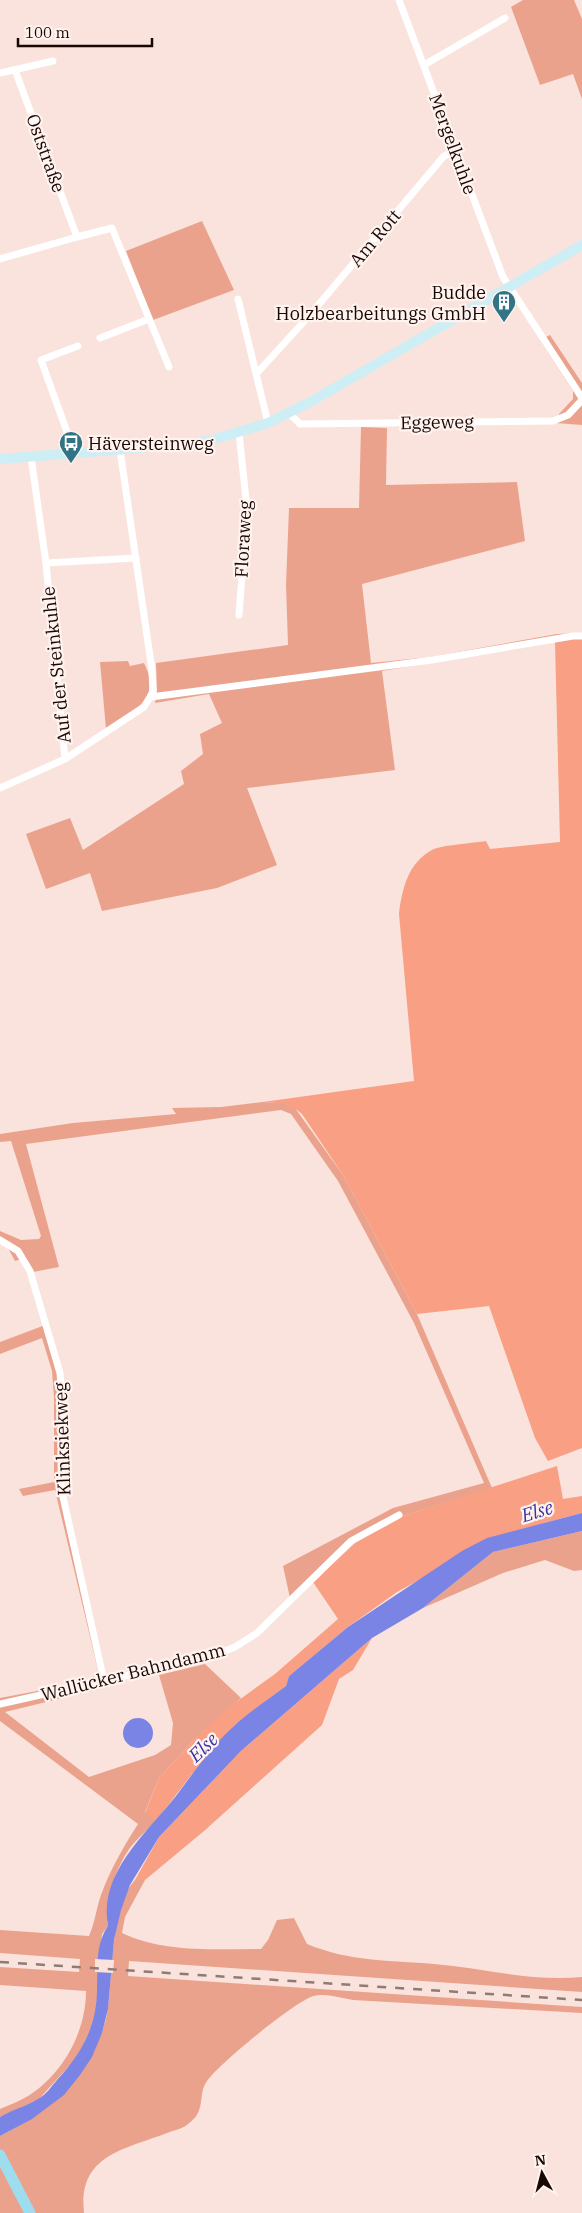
<svg xmlns="http://www.w3.org/2000/svg" width="582" height="2213" font-family="'IBM Plex Serif',serif">
  <style>
    .green { fill: #eba28c }
    .forest { fill: #f99f84 }
    .water { fill: #7a84e4 }
    .pier { fill: #fae3dc }
    .lines { fill: none; stroke-linecap: round; stroke-linejoin: round }
    .minor { stroke: #fff; stroke-width: 7 }
    .secondary { stroke: #ceeef6; stroke-width: 10 }
    .primary { stroke: #9dddee; stroke-width: 11 }
    .rail { stroke: #8f7b75; stroke-width: 2.5; stroke-dasharray: 9 9; stroke-linecap: butt }
    .labels { text-anchor: middle; dominant-baseline: central; stroke-width: 4.5; stroke-linejoin: round; paint-order: stroke }
    .street-label { font-size: 18px; fill: #190704; stroke: #fff3ef }
    .poi-label { font-size: 18px; fill: #190704; stroke: #fff3ef; text-anchor: end }
    .water-label { font-size: 19px; font-style: italic; fill: #3934a3; stroke: #fff3ef }
  </style>
  <rect width="100%" height="100%" fill="#fae3dc"/>
  <g class="green">
    <path d="M523,0H574L582,19V99L573,74L540,85L511,7Z"/>
    <path d="M202,221L234,290L153,320L126,251Z"/>
    <path d="M550,335L582,383V425L556,423L559,414L573,399V391L540,340Z"/>
    <path d="M361,427L387,428L386,485L517,482L525,541L362,584L371,663L430,657L557,634L582,633V640L555,642L382,671L395,770L247,788L277,865L217,888L102,911L90,873L46,889L26,834L70,818L83,850L184,784L181,771L203,754L200,734L222,723L209,694L155,703L157,690L156,663L288,645L286,585L289,508H359Z"/>
    <path d="M128,661L130,666L144,663C163,700 132,712 106,729L100,662Z"/>
    <path d="M263,1102L283,1103L295,1108L343,1175L417,1314L492,1488L400,1517L353,1542L321,1575L318,1570L290,1598L283,1566L393,1508L484,1483L414,1323L338,1181L291,1114L281,1110L26,1144L59,1267L33,1272L25,1258L15,1261L8,1248L0,1243V1231L21,1240L39,1239L41,1236L11,1141L0,1142V1134L73,1123L176,1114L172,1108L221,1107Z"/>
    <path d="M48,1324L62,1373L63,1488L108,1687L5,1712L89,1777L155,1755L171,1745L173,1723L159,1675L205,1664L241,1698L194,1740L159,1778L145,1812L156,1821C149,1828 141,1835 134,1843C118,1861 103,1902 108,1926L102,1934L96,2011L91,2029L79,2055L39,2099L0,2117V2109C9,2105 20,2101 28,2096C63,2074 86,2032 86,1991L0,1985V1967L79,1972L80,1959L0,1953V1930L89,1936C95,1923 96,1909 101,1895C110,1870 124,1846 138,1824L0,1721V1698L90,1681L98,1670L55,1490L23,1496L19,1489L54,1482V1398L52,1371L42,1338L0,1354V1342Z"/>
    <path d="M582,1531V1570L574,1571L545,1560L503,1573L423,1608L493,1552Z"/>
    <path d="M135,1880H145L125,1917L122,1933C163,1953 216,1949 261,1949L268,1940L277,1920L294,1918L307,1944C351,1962 388,1960 434,1964C483,1968 532,1982 582,1977V1992L129,1961L128,1976L582,2007V2013L353,2000C340,1998 323,1992 311,1997C291,2005 220,2063 207,2081C197,2095 207,2111 188,2124C183,2129 174,2130 167,2133C123,2150 78,2155 84,2213H0V2136C41,2114 70,2096 91,2054C99,2039 106,2025 108,2008C111,1982 111,1955 116,1929C120,1913 123,1892 135,1880Z"/>
  </g>
  <g class="forest">
    <path d="M574,639L582,640V1448L548,1461L535,1438L489,1306L417,1314L343,1175L302,1114C290,1103 279,1103 263,1102L414,1081L399,914C402,889 408,863 432,850C441,845 474,843 486,841L490,849L560,842L555,642Z"/>
    <path d="M557,1466L563,1499L582,1496V1513L544,1523L421,1579L397,1592L348,1627L289,1676L286,1686L234,1726L192,1774L156,1821L145,1813L159,1778L194,1740L225,1710L275,1674L338,1619L313,1582L355,1543L400,1517Z"/>
    <path d="M372,1638L353,1670L339,1679L322,1725L204,1831L145,1880H135L159,1837L241,1751Z"/>
  </g>
  <g class="water">
    <path d="M582,1513V1531L493,1552L423,1608L372,1638L241,1751L159,1837L130,1885L121,1910L114,1940L108,2009L102,2033L92,2057L80,2075L64,2095L32,2119L0,2136V2117C12,2110 26,2106 38,2099C46,2095 51,2087 57,2080C82,2053 97,2026 97,1989C98,1967 95,1945 108,1926C98,1873 147,1833 176,1796C194,1772 212,1746 234,1726C250,1711 269,1699 286,1686L289,1676L348,1627L462,1551L487,1538Z"/>
    <circle cx="138" cy="1733" r="15"/>
  </g>
  <path class="pier" d="M95,1959L114,1960L113,1973L95,1972Z"/>
  <g class="lines">
    <g class="minor">
      <path d="M399,0L503,277L582,398"/>
      <path d="M424,65L505,18"/>
      <path d="M15,70L77,237L112,228L169,367"/>
      <path d="M0,73L53,61"/>
      <path d="M0,259L77,237"/>
      <path d="M238,299L268,423"/>
      <path d="M100,338L149,319"/>
      <path d="M257,373L309,316L444,156L455,151"/>
      <path d="M289,413L300,424L553,421L568,415L582,400"/>
      <path d="M75,454L41,360L78,346"/>
      <path d="M31,457L46,563L65,759"/>
      <path d="M46,563L136,558"/>
      <path d="M239,615L247,509L239,433"/>
      <path d="M151,697L432,660L573,636H582"/>
      <path d="M0,788L65,759L144,707L153,692L152,670L120,450"/>
      <path d="M0,1240L18,1251L30,1271L60,1373L62,1398L61,1488L104,1681"/>
      <path d="M0,1704L210,1657L235,1647L257,1633L351,1541L399,1515"/>
    </g>
    <path class="secondary" d="M0,459L178,445L212,440L268,423L312,401L582,245"/>
    <path class="primary" d="M0,2155L30,2213"/>
    <path class="rail" d="M0,1962L582,2000"/>
  </g>
  <defs>
    <g id="building-pin" transform="scale(1.25)"><path d="M0 17L-7.5 6A9.5 9.5 0 1 1 7.5 6Z" fill="#317485" stroke="#fff3ef"/><path d="M-4-6H4V6H1V3H-1V6H-4ZM-2.5-4.3h1.7v1.8h-1.7ZM.8-4.3h1.7v1.8H.8ZM-2.5-1h1.7V.8h-1.7ZM.8-1h1.7V.8H.8Z" fill="#fff"/></g>
    <g id="bus-pin" transform="scale(1.25)"><path d="M0 17L-7.5 6A9.5 9.5 0 1 1 7.5 6Z" fill="#317485" stroke="#fff3ef"/><path d="M-5-6H5V4H4V6H2V4H-2V6H-4V4H-5ZM-3.5-4V0h7V-4ZM-3.5 1.2v1.5H-2V1.2ZM2 1.2v1.5H3.5V1.2Z" fill="#fff"/></g>
  </defs>
  <g fill-rule="evenodd">
    <use href="#building-pin" x="504" y="302"/>
    <use href="#bus-pin" x="71" y="443"/>
  </g>
  <g class="labels">
    <g class="street-label">
      <text transform="translate(453 144) rotate(70)">Mergelkuhle</text>
      <text transform="translate(46 153) rotate(70)">Oststraße</text>
      <text transform="translate(375 238) rotate(-50)">Am Rott</text>
      <text transform="translate(437 422) rotate(-1)">Eggeweg</text>
      <text transform="translate(243 539) rotate(-87)">Floraweg</text>
      <text transform="translate(56 665) rotate(-96)">Auf der Steinkuhle</text>
      <text transform="translate(62 1439) rotate(-92)">Klinksiekweg</text>
      <text transform="translate(133 1672) rotate(-14)">Wallücker Bahndamm</text>
    </g>
    <g class="poi-label">
      <text x="486" y="292">Budde<tspan x="486" dy="21">Holzbearbeitungs GmbH</tspan></text>
      <text x="88" y="443" text-anchor="start">Häversteinweg</text>
    </g>
    <g class="water-label">
      <text transform="translate(537 1511) rotate(-17)">Else</text>
      <text transform="translate(203 1747) rotate(-44)">Else</text>
    </g>
  </g>
  <g transform="translate(542 2173) rotate(353)" stroke="#fff3ef" stroke-width="4" paint-order="stroke">
  <path d="M0-4L9 19L0 12L-9 19Z" fill="#190704"/>
  <text y="-8" font-size="14" font-weight="bold" text-anchor="middle" fill="#190704">N</text>
  </g>
  <path d="M18 38v8h134v-8" fill="none" stroke="#190704" stroke-width="2.5"/>
  <text x="25" y="38" font-size="15" fill="#190704" stroke="#fff3ef" stroke-width="4" paint-order="stroke">100 m</text>
</svg>
